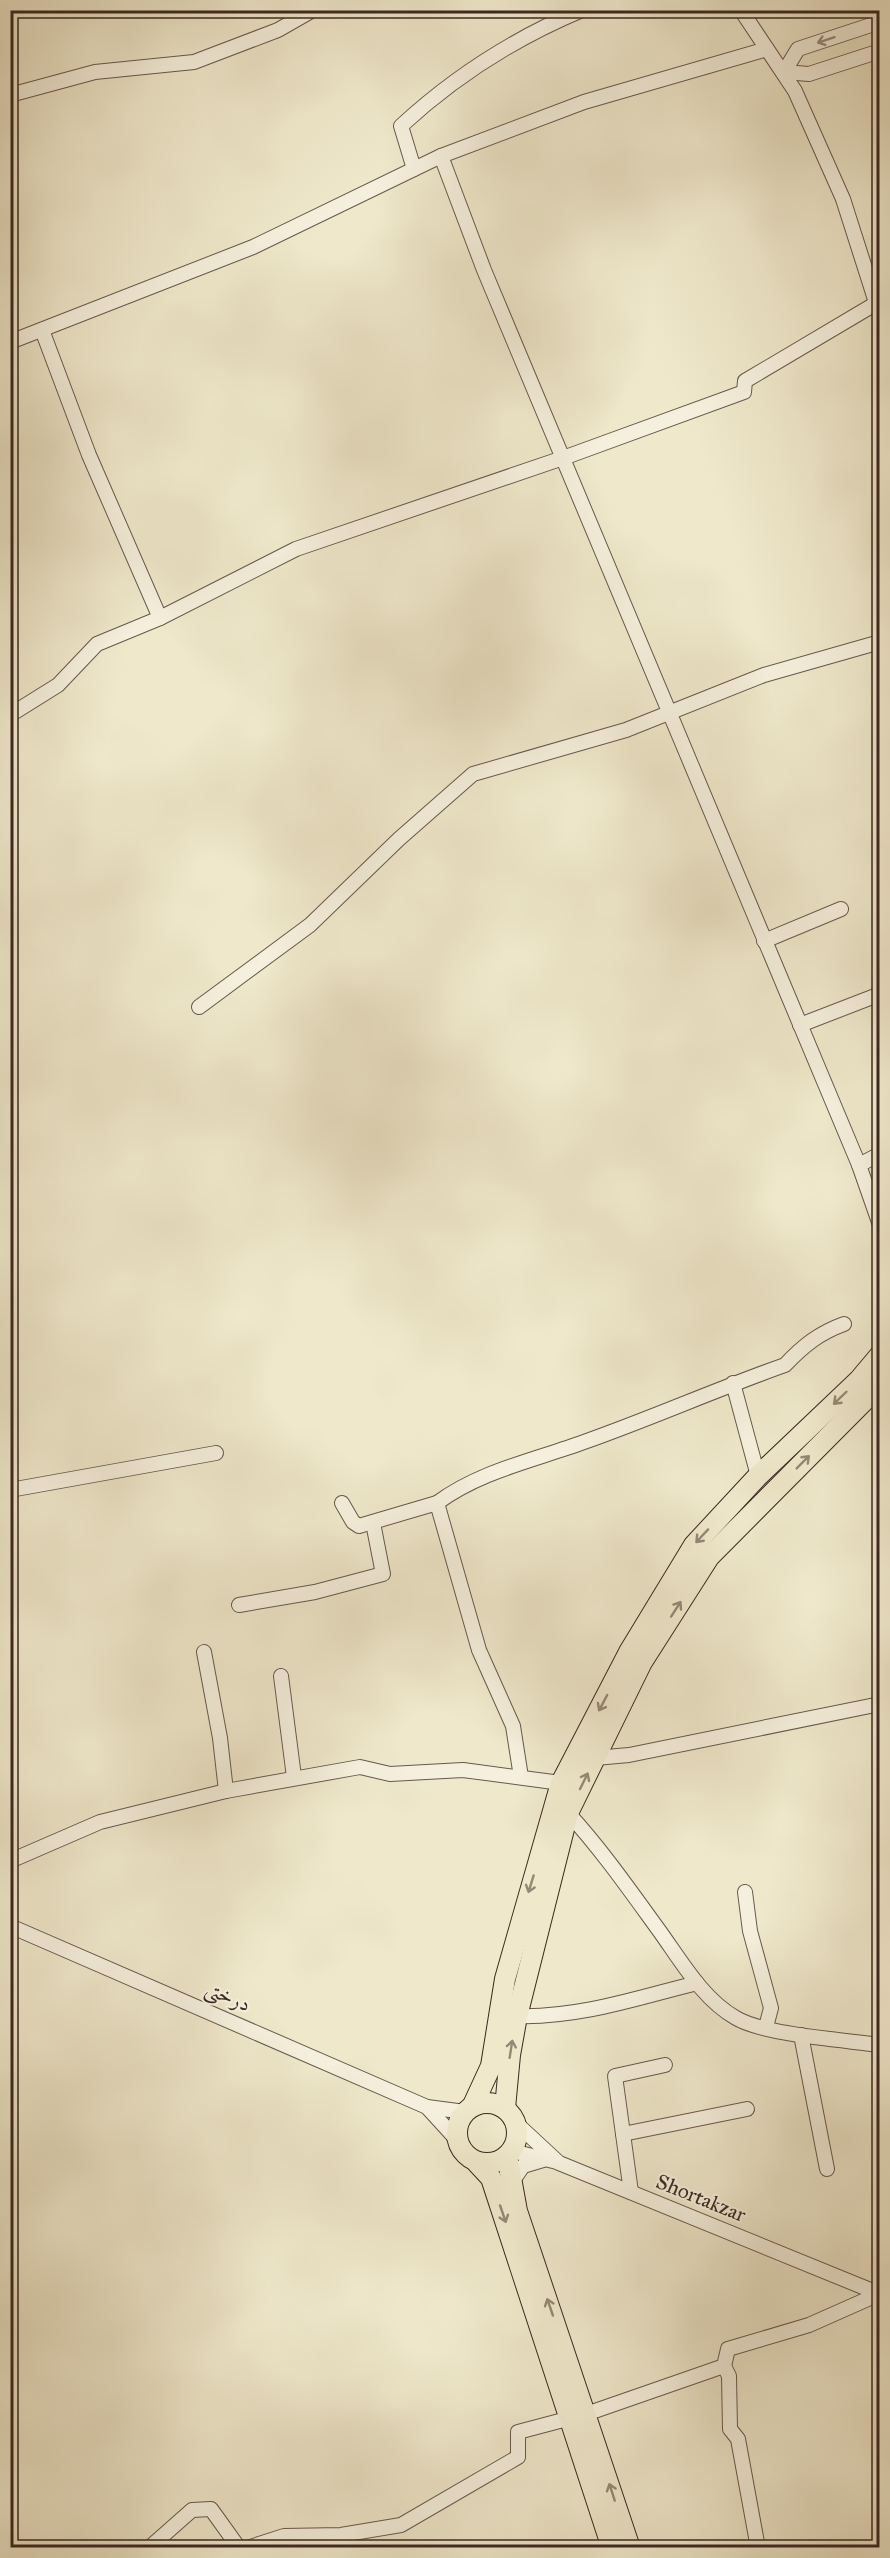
<svg xmlns="http://www.w3.org/2000/svg" width="890" height="2558" font-family="'IM FELL Great Primer',Amiri,serif">
  <style>
    .lines { fill: none; stroke-linecap: round; stroke-linejoin: round }
    .minor-casing { stroke: #68584c; stroke-width: 16 }
    .highway-casing { stroke: #3b2821; stroke-width: 22 }
    .minor { stroke: #f5f0dd; stroke-width: 14 }
    .highway { stroke: #efe8cb; stroke-width: 20 }
    .oneway { stroke: #988c7f }
    .oneway2 { stroke: #958876 }
    .labels { text-anchor: middle; dominant-baseline: central; stroke-width: 4.5; stroke-linejoin: round; paint-order: stroke }
    .street-label { font-size: 21px; fill: #3b2821; stroke: #f5f0dd }
  </style>
  <rect width="100%" height="100%" fill="#efe8cb"/>
  <filter id="stains"><feTurbulence type="fractalNoise" baseFrequency=".00333" numOctaves="4"/><feColorMatrix values="0 0 0 0 .2 0 0 0 0 .09 0 0 0 0 .02 0 0 0 .5 -.17"/></filter>
  <radialGradient id="worn" r=".72"><stop offset=".6" stop-color="#630" stop-opacity="0"/><stop offset="1" stop-color="#630" stop-opacity=".3"/></radialGradient>
  <g class="lines">
    <g class="minor-casing">
      <g id="minor">
        <path d="M741,10L795,91L843,199L880,315"/>
        <path d="M784,72L798,49L880,22"/>
        <path d="M784,72L809,74L880,51"/>
        <path d="M10,95L95,72L194,62L278,30L313,10"/>
        <path d="M441,156L484,270L859,1165L880,1225"/>
        <path d="M414,169L401,126C454,77 515,38 582,10"/>
        <path d="M42,330L89,455L160,618"/>
        <path d="M10,342L253,247L441,156L584,102L767,49"/>
        <path d="M10,715L58,685L97,644L160,618L296,549L563,458L744,392L745,381L875,304"/>
        <path d="M764,941L841,909"/>
        <path d="M199,1007L310,925L399,839L473,774L626,730L764,675L880,642"/>
        <path d="M800,1025L875,996"/>
        <path d="M859,1165L880,1154"/>
        <path d="M733,1383L758,1476"/>
        <path d="M10,1490L216,1453"/>
        <path d="M342,1503L353,1522L359,1526L437,1503"/>
        <path d="M239,1605L315,1592L383,1574L373,1523"/>
        <path d="M204,1652L220,1738L226,1791"/>
        <path d="M281,1676L294,1777"/>
        <path d="M595,1758L629,1755L880,1704"/>
        <path d="M521,1777L513,1726L479,1650L437,1503C480,1471 535,1460 584,1442C652,1418 717,1389 785,1365C803,1346 819,1333 844,1324"/>
        <path d="M568,1813C601,1849 629,1889 658,1929C680,1959 702,1999 736,2018C765,2035 844,2040 880,2045"/>
        <path d="M10,1861L100,1822L226,1791L360,1767L390,1774L463,1770L561,1783"/>
        <path d="M745,1892L750,1931L771,2008L766,2027"/>
        <path d="M10,1926L427,2107L458,2141"/>
        <path d="M517,2016C579,2018 637,1998 697,1983"/>
        <path d="M801,2035L827,2169"/>
        <path d="M427,2107L465,2112"/>
        <path d="M517,2124L559,2163L880,2294"/>
        <path d="M623,2134L747,2109"/>
        <path d="M512,2151L557,2162"/>
        <path d="M512,2182L523,2166L543,2160"/>
        <path d="M631,2192L615,2076L665,2065"/>
        <path d="M724,2366L729,2376L730,2429L738,2439L758,2548"/>
        <path d="M149,2548L192,2510L211,2509L239,2548"/>
        <path d="M247,2548L284,2536L341,2535L401,2525L518,2457V2432L586,2414L724,2366L728,2349L809,2325L879,2294"/>
      </g>
    </g>
    <g class="highway-casing">
      <g id="highway">
        <circle cx="487" cy="2133" r="30"/>
        <path d="M473,2105L491,2066L505,1979L561,1783L629,1652L694,1545L758,1476L859,1380L880,1355"/>
        <path d="M505,2108L510,2055L517,2016L568,1813L642,1662L709,1557L880,1385"/>
        <path d="M507,2156L517,2211L630,2548"/>
        <path d="M477,2163L491,2178L612,2548"/>
      </g>
    </g>
    <use href="#minor" class="minor"/>
    <use href="#highway" class="highway"/>
  </g>
  <defs><path id="oneway-shaft" d="M-6 0H5M1.5-3L5.5 0L1.5 3" fill="none" stroke-width="1.6" stroke-linecap="round" stroke-linejoin="round" transform="scale(1.5)"/></defs>
  <use class="oneway" href="#oneway-shaft" transform="translate(826 40) rotate(162)"/>
  <g class="oneway2">
    <use href="#oneway-shaft" transform="translate(840 1398) rotate(136)"/>
    <use href="#oneway-shaft" transform="translate(803 1462) rotate(-45)"/>
    <use href="#oneway-shaft" transform="translate(702 1536) rotate(133)"/>
    <use href="#oneway-shaft" transform="translate(676 1609) rotate(-57)"/>
    <use href="#oneway-shaft" transform="translate(603 1703) rotate(118)"/>
    <use href="#oneway-shaft" transform="translate(584 1781) rotate(-64)"/>
    <use href="#oneway-shaft" transform="translate(531 1884) rotate(107)"/>
    <use href="#oneway-shaft" transform="translate(511 2049) rotate(-81)"/>
    <use href="#oneway-shaft" transform="translate(503 2214) rotate(71)"/>
    <use href="#oneway-shaft" transform="translate(550 2307) rotate(-109)"/>
    <use href="#oneway-shaft" transform="translate(612 2492) rotate(-108)"/>
  </g>
  <g class="labels">
    <g class="street-label">
      <text transform="translate(228 1996) rotate(23)">درختی</text>
      <text transform="translate(701 2198) rotate(22)">Shortakzar</text>
    </g>
  </g>
  <rect width="890" height="2558" fill="none" stroke="#efe8cb" stroke-width="36"/>
  <rect x="12" y="12" width="866" height="2534" fill="none" stroke="#3b2821" stroke-width="3"/>
  <rect x="18" y="18" width="854" height="2522" fill="none" stroke="#3b2821" stroke-width="1.5"/>
  <rect width="100%" height="100%" filter="url(#stains)"/>
  <rect width="100%" height="100%" fill="url(#worn)"/>
</svg>
